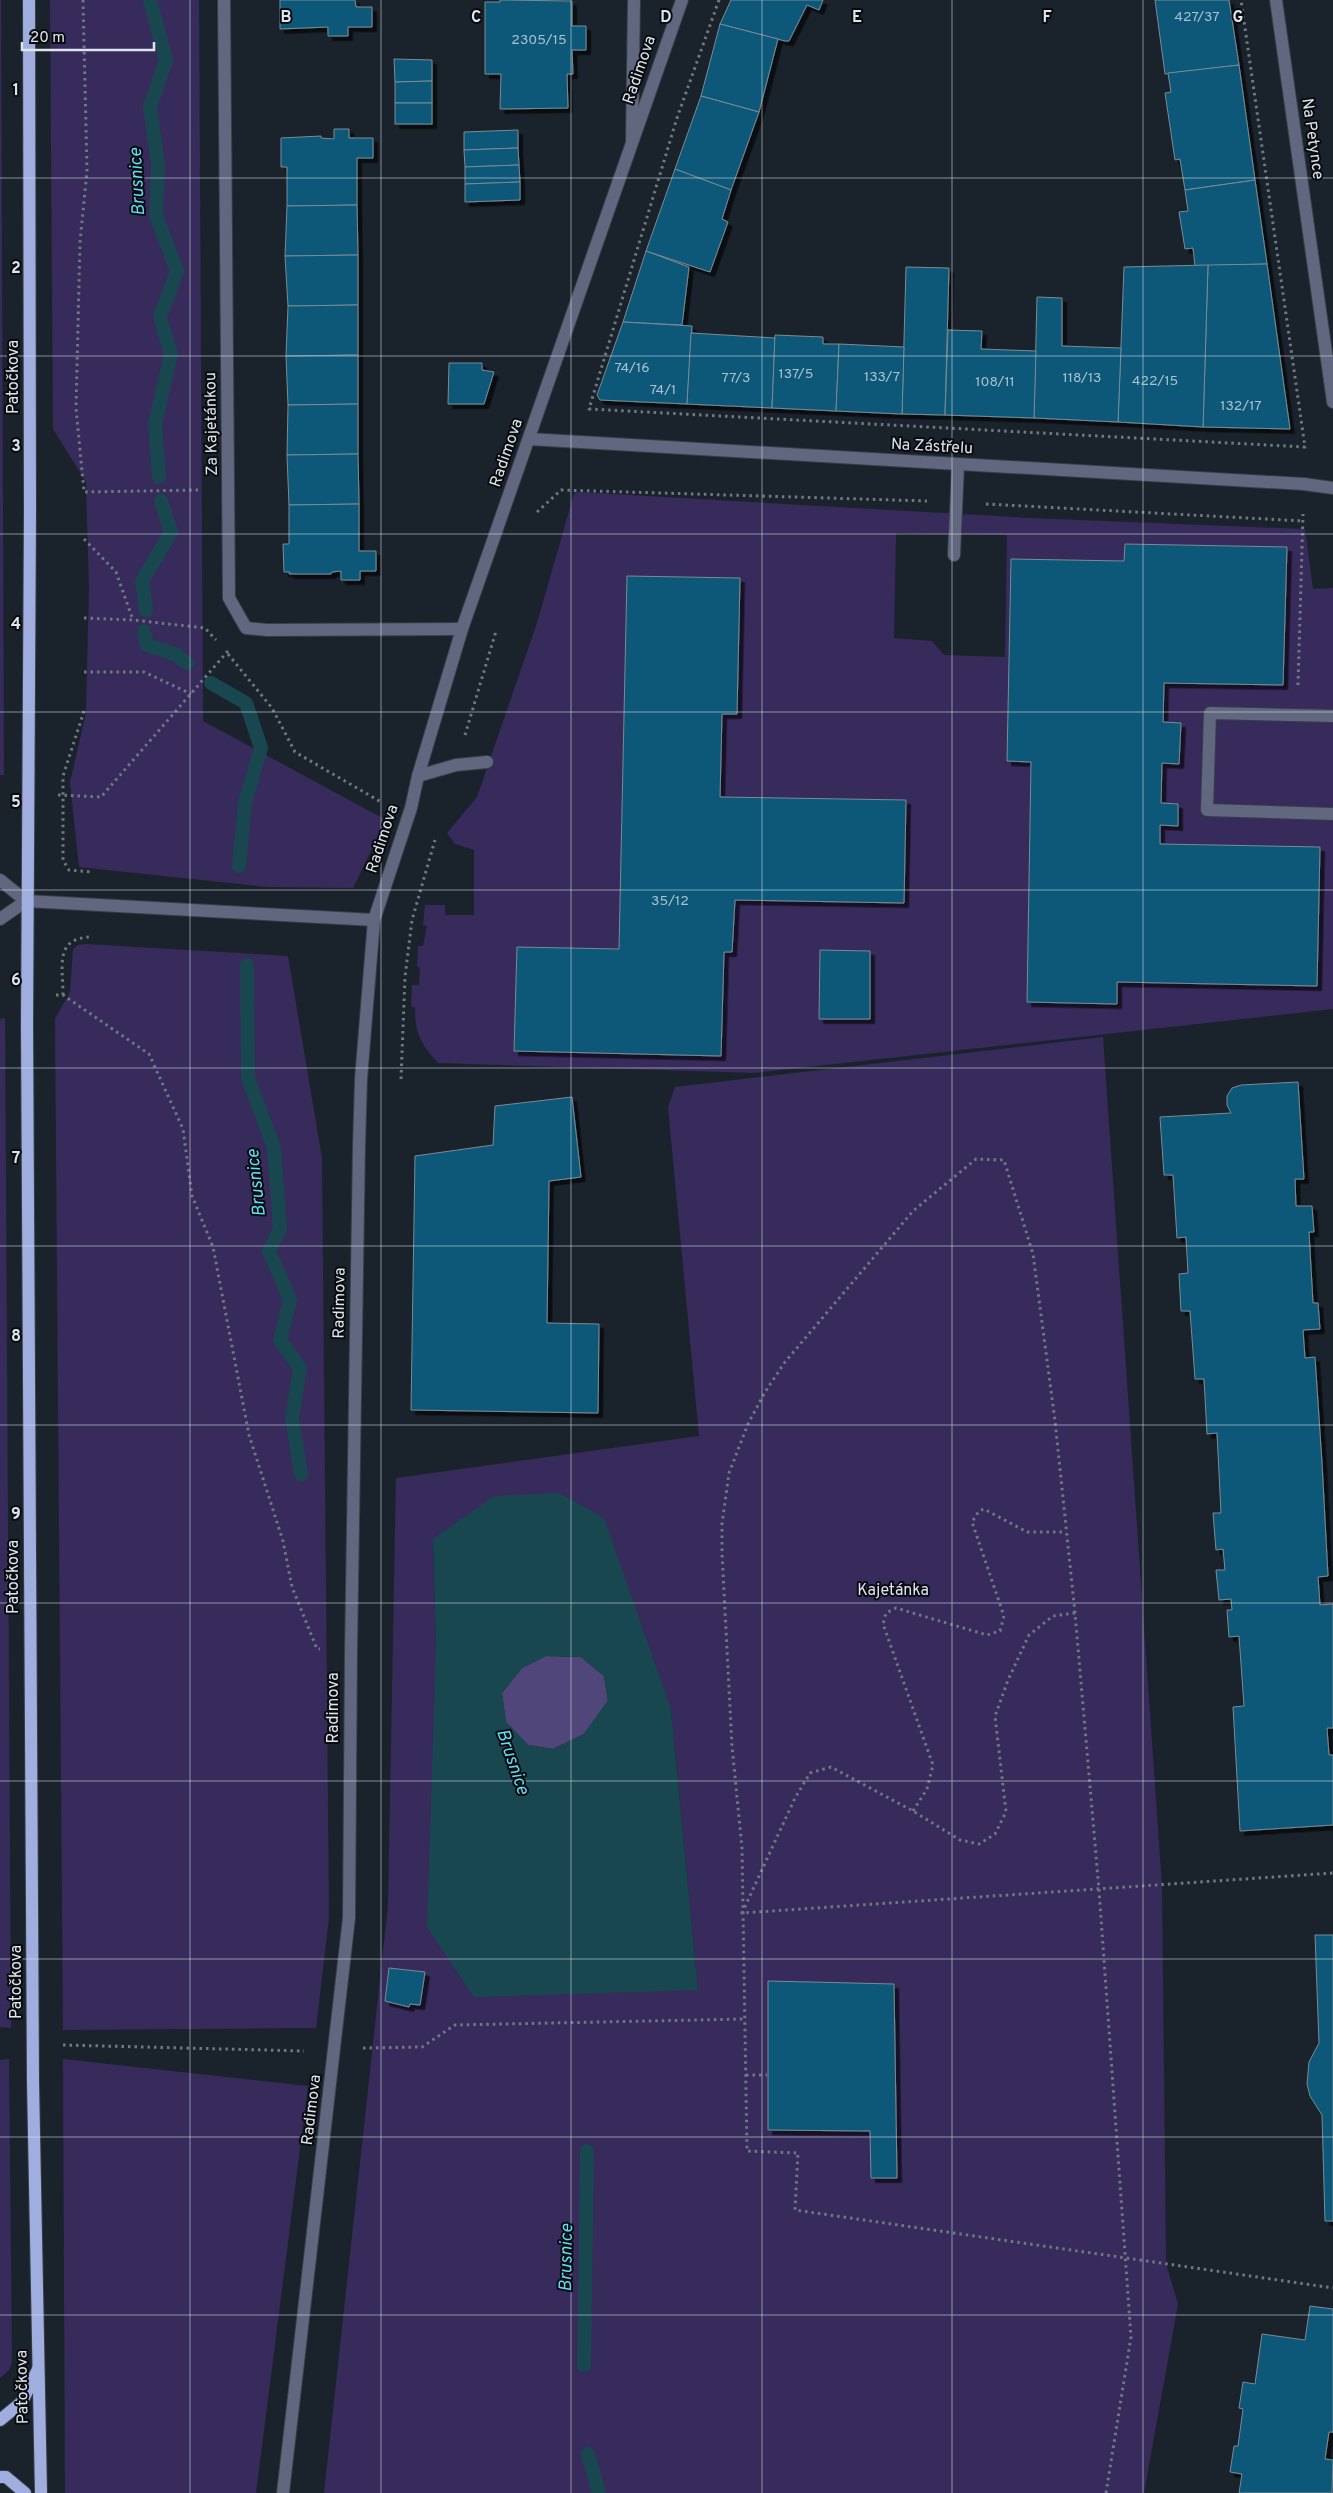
<svg xmlns="http://www.w3.org/2000/svg" width="1333" height="2493" font-family="Overpass,sans-serif">
  <style>
    .green { fill: #372b5c; fill-rule: evenodd }
    .forest { fill: #51467a }
    .water { fill: #19474f; fill-rule: evenodd }
    .lines { fill: none; stroke-linecap: round; stroke-linejoin: round }
    .stream { stroke: #19474f; stroke-width: 14 }
    .building { fill: #0a5978; stroke: #7b8b93; filter: url(#shadow) }
    .service-casing { stroke: #363e47; stroke-width: 14 }
    .minor-casing { stroke: #363e47; stroke-width: 14 }
    .tertiary-casing { stroke: #363e47; stroke-width: 14 }
    .primary-casing { stroke: #363e47; stroke-width: 14 }
    .path { stroke: #707880; stroke-width: 3; stroke-dasharray: 2.5 4; stroke-linecap: butt }
    .service { stroke: #60677f; stroke-width: 12 }
    .minor { stroke: #60677f; stroke-width: 12 }
    .tertiary { stroke: #60677f; stroke-width: 12 }
    .primary { stroke: #9faede; stroke-width: 12 }
    .grid { fill: none; stroke: #e0e5ec; stroke-width: 1; stroke-opacity: 0.55 }
    .labels { text-anchor: middle; dominant-baseline: central; stroke-width: 4; stroke-linejoin: round; paint-order: stroke }
    .number-label { font-size: 14px; fill: #aac2cf }
    .street-label { font-size: 16px; fill: #e0e5ec; stroke: #080c10 }
    .park-label { font-size: 16px; fill: #e3e1f2; stroke: #080c10 }
    .water-label { font-size: 18px; font-style: italic; fill: #61def5; stroke: #080c10 }
    .grid-label { font-size: 16px; text-anchor: middle; font-weight: bold; fill: #e0e5ec; stroke: #080c10; stroke-width: 4; stroke-linejoin: round; paint-order: stroke }
  </style>
  <defs>
    <filter id="shadow"><feDropShadow dx="4.5" dy="4.5" stdDeviation="0" flood-color="#0009"/></filter>
  </defs>
  <rect width="100%" height="100%" fill="#1a232c"/>
  <g class="green">
    <path d="M0,0H1L4,775H0Z"/>
    <path d="M50,0H199L203,721L386,820L353,888L267,887L79,867L70,782L86,713L89,589L86,482L53,429Z"/>
    <path d="M577,492L1029,518L1305,529L1313,589L1333,588V1009L754,1073L438,1063C420,1043 415,1033 415,1007H411L412,985H419L420,967H417L418,946H423L427,926L423,925L425,905H445V915H474V850L455,844L447,833L477,797L537,623L574,494ZM896,533L1007,535L1005,657L944,655L932,641L894,638ZM1286,547L1283,685L1164,683L1163,722L1181,723L1179,764L1162,763L1161,803L1178,804V825H1160V844L1320,847L1317,986L1117,982L1116,1004L1027,1002L1031,762L1124,561ZM627,576L740,578L737,714H722L720,797L906,800L904,903L735,900L732,952H724L721,1056L514,1051L517,947L619,949ZM820,950L870,951L869,1019H819Z"/>
    <path d="M85,944L288,956L322,1158L329,1918L316,2028L63,2030L55,1019L70,992L73,949L78,945Z"/>
    <path d="M5,1018L11,2028L0,2027V1019Z"/>
    <path d="M1103,1037L1162,1886L1166,2264L1178,2304L1144,2493H324L388,1906L396,1478L699,1436L668,1107L675,1087ZM433,1540L671,1710L698,1990L436,1648ZM390,1968L425,1972L420,2005L410,2004L409,2007L385,2001ZM768,1981L894,1984L897,2178H871L870,2131L768,2130Z"/>
    <path d="M9,2059L12,2362L9,2370L0,2378V2060Z"/>
    <path d="M63,2059L308,2086L256,2493H65Z"/>
  </g>
  <path class="forest" d="M546,1656L581,1657L604,1676L608,1701L584,1734L553,1749L528,1745L506,1722L502,1693L522,1668Z"/>
  <path class="water" d="M559,1493L604,1518L671,1710L698,1990L474,1997L427,1927L436,1648L433,1539L494,1496ZM546,1656L581,1657L604,1676L608,1700L584,1734L553,1749L528,1745L506,1722L502,1693L522,1668Z"/>
  <g class="lines">
    <g class="stream">
      <path d="M150,0L166,60L150,107L158,165L156,215L177,271L160,317L171,354L155,424L159,477"/>
      <path d="M146,610L142,581L171,532L161,501"/>
      <path d="M144,631L147,645L175,654L187,663"/>
      <path d="M211,683L246,703L261,748L245,802L239,866"/>
      <path d="M247,965L248,1078L274,1148L280,1229L269,1251L290,1300L280,1340L300,1368L292,1418L301,1474"/>
      <path d="M584,2365L587,2151"/>
      <path d="M588,2454L599,2493"/>
    </g>
  </g>
  <g class="building">
    <path d="M280,0H355L356,7H372V27H348V36H328V27L280,29Z"/>
    <path d="M500,0L572,1V26H586V50H572L573,74H567L568,108L500,109L501,74H485V2H500Z"/>
    <path d="M731,0H823L819,10L807,5L789,41H785L720,24Z"/>
    <path d="M1155,0H1229L1239,65L1165,74Z"/>
    <path d="M720,24L778,39L759,112L701,96Z"/>
    <path d="M394,59L432,60V81L395,82Z"/>
    <path d="M1239,65L1255,180L1185,190L1180,159L1175,160L1165,93L1171,92L1168,73Z"/>
    <path d="M432,81V103H395V82Z"/>
    <path d="M701,96L759,112L731,190L675,169Z"/>
    <rect x="395" y="103" width="37" height="21"/>
    <path d="M334,129H349V138H373V158H357V205L287,206V167H281V138L321,136V138L334,139Z"/>
    <path d="M518,130V148L464,150V132Z"/>
    <path d="M518,148L519,165L465,167L464,150Z"/>
    <path d="M519,165L520,182L465,184V167Z"/>
    <path d="M675,169L731,190L722,219L728,222L710,272L646,251Z"/>
    <path d="M1255,180L1267,264L1195,266L1193,248L1185,249L1179,212L1188,211L1185,190Z"/>
    <path d="M520,182V200L465,202V184Z"/>
    <path d="M357,205L358,255L285,256L287,206Z"/>
    <path d="M646,251L689,267L682,325L623,322Z"/>
    <path d="M358,255V305L288,306L285,256Z"/>
    <path d="M1267,264L1290,429L1203,427L1208,265Z"/>
    <path d="M1208,265L1203,427L1118,422L1124,267Z"/>
    <path d="M906,267L949,268L945,415L902,414Z"/>
    <path d="M1037,297L1062,298V346L1121,348L1118,422L1034,418Z"/>
    <path d="M358,305V355L286,356L288,306Z"/>
    <path d="M623,322L692,326L687,404L600,400L597,395Z"/>
    <path d="M948,330L982,331L981,349L1036,351L1034,418L945,415Z"/>
    <path d="M691,333L775,338L772,408L687,404Z"/>
    <path d="M775,335L823,337V344H839L836,411L772,408Z"/>
    <path d="M839,344L904,347L902,414L836,411Z"/>
    <path d="M358,355V404L288,405L286,356Z"/>
    <path d="M449,363H482V370L494,372L484,404H448Z"/>
    <path d="M358,404V454L287,455L288,405Z"/>
    <path d="M358,454L359,504L289,505L287,455Z"/>
    <path d="M359,504V551H376V571H360V580H341V571L332,572L331,574H289L290,572H284L283,544H289V505Z"/>
    <path d="M1125,544L1287,547L1283,685L1164,683L1163,722L1181,723L1179,764L1162,763L1161,803L1178,804V826L1160,825V844L1320,847L1317,986L1117,982V1004L1027,1002L1031,762L1007,761L1011,559L1124,561Z"/>
    <path d="M627,576L740,578L737,714H722L720,797L906,800L904,903L735,900L732,952H724L721,1056L514,1051L517,947L619,949Z"/>
    <path d="M820,950L870,951V1019H819Z"/>
    <path d="M1298,1082L1304,1179H1295L1296,1206H1312L1314,1232H1309L1313,1303H1318L1320,1329L1303,1330L1305,1358L1315,1357L1322,1463L1328,1576L1318,1577L1320,1605L1333,1604V1728H1327L1329,1755H1333V1825L1240,1831L1233,1707L1244,1706L1239,1636L1229,1637L1227,1610H1232L1231,1599L1219,1600L1216,1570H1225L1223,1549L1216,1550L1213,1513H1221L1217,1433L1207,1434L1204,1379H1195L1190,1311H1181L1179,1274L1188,1273L1186,1237L1177,1238L1173,1175H1164L1160,1117L1231,1113L1227,1105V1096L1232,1088L1241,1085Z"/>
    <path d="M572,1097L581,1177L549,1181L547,1323L599,1324L598,1413L411,1410L415,1156L493,1145L495,1106Z"/>
    <path d="M1315,1935H1333V2221H1325L1322,2115L1310,2096L1307,2084L1309,2062L1319,2043Z"/>
    <path d="M389,1968L425,1972L420,2005L410,2004L409,2007L385,2001Z"/>
    <path d="M768,1981L894,1984L897,2178H871L870,2131L768,2130Z"/>
    <path d="M1310,2306L1333,2309V2432H1329L1325,2459L1333,2460L1332,2493H1239L1242,2474L1230,2472L1234,2446H1238L1243,2409L1239,2408L1243,2382L1255,2384L1262,2334L1305,2340Z"/>
  </g>
  <g class="lines">
    <g class="service-casing">
      <g id="service">
        <path d="M954,555L958,465"/>
        <path d="M1333,716L1210,713L1207,810L1333,814"/>
        <path d="M418,776L456,765L487,762"/>
      </g>
    </g>
    <g class="minor-casing">
      <g id="minor">
        <path d="M224,0L229,598L246,628L267,630L462,629"/>
        <path d="M1276,0L1333,402"/>
        <path d="M632,140L634,0"/>
        <path d="M529,439L1304,484L1333,488"/>
        <path d="M283,2493L349,1918L351,1651L359,1146L361,1079L374,920"/>
      </g>
    </g>
    <g class="tertiary-casing">
      <g id="tertiary">
        <path d="M0,880L26,901"/>
        <path d="M26,901L374,920L411,808L418,776L462,629L682,0"/>
        <path d="M0,919L26,901"/>
      </g>
    </g>
    <g class="primary-casing">
      <g id="primary">
        <path d="M29,0L30,511L27,1026L33,2082L41,2493"/>
        <path d="M0,2420L22,2402L38,2369"/>
        <path d="M0,2477H6L25,2493"/>
      </g>
    </g>
    <g class="path">
      <path d="M83,0L87,171L80,242L76,408L84,492L198,490"/>
      <path d="M719,0L677,118L589,409L1305,447L1241,0"/>
      <path d="M986,504L1303,521"/>
      <path d="M537,512L561,490L927,501"/>
      <path d="M84,539L116,572L133,620"/>
      <path d="M84,618L133,620L205,628L216,640"/>
      <path d="M228,654L272,708L295,752L381,802"/>
      <path d="M84,672H144L191,694"/>
      <path d="M1298,685L1303,514"/>
      <path d="M84,711L63,776V860L69,870L93,872"/>
      <path d="M465,735L496,631"/>
      <path d="M58,795L101,797L228,651"/>
      <path d="M56,995H63L149,1054L183,1129L192,1196L213,1247L249,1435L283,1541L292,1587L317,1649H320"/>
      <path d="M63,995C63,965 54,937 93,937"/>
      <path d="M401,1079L405,977L412,920L435,840"/>
      <path d="M1075,1613L1053,1616L1029,1635L1008,1680L995,1716L1006,1812L995,1834L979,1844L960,1840L913,1811L831,1767L810,1773L795,1798L742,1913L1333,1873"/>
      <path d="M913,1811L927,1789L933,1765L883,1624L886,1613L896,1608L987,1635L1000,1631L1004,1616L972,1522L979,1511L984,1509L1027,1532H1066"/>
      <path d="M63,2045L304,2051"/>
      <path d="M363,2048L422,2047L455,2025L745,2019"/>
      <path d="M746,2075H767"/>
      <path d="M1106,2493L1131,2337L1099,1890L1075,1613L1055,1421L1033,1254L1004,1160L976,1159L913,1211L785,1362L765,1392L748,1424L729,1473L722,1524V1553L732,1746L742,1848L747,2151L798,2153L795,2210L1333,2288"/>
    </g>
    <use href="#service" class="service"/>
    <use href="#minor" class="minor"/>
    <use href="#tertiary" class="tertiary"/>
    <use href="#primary" class="primary"/>
  </g>
  <path class="grid" d="M190,0V2493M381,0V2493M571,0V2493M762,0V2493M952,0V2493M1143,0V2493M0,178H1333M0,356H1333M0,534H1333M0,712H1333M0,890H1333M0,1068H1333M0,1246H1333M0,1425H1333M0,1603H1333M0,1781H1333M0,1959H1333M0,2137H1333M0,2315H1333"/>
  <g class="labels">
    <g class="number-label">
      <text x="1197" y="17">427/37</text>
      <text x="539" y="40">2305/15</text>
      <text x="632" y="368">74/16</text>
      <text x="796" y="374">137/5</text>
      <text x="882" y="377">133/7</text>
      <text x="736" y="378">77/3</text>
      <text x="1082" y="378">118/13</text>
      <text x="1155" y="381">422/15</text>
      <text x="995" y="382">108/11</text>
      <text x="663" y="390">74/1</text>
      <text x="1241" y="406">132/17</text>
      <text x="670" y="901">35/12</text>
    </g>
    <g class="street-label">
      <text transform="translate(640 70) rotate(-71)">Radimova</text>
      <text transform="translate(1312 139) rotate(82)">Na Petynce</text>
      <text transform="translate(14 377) rotate(-90)">Patočkova</text>
      <text transform="translate(212 424) rotate(-91)">Za Kajetánkou</text>
      <text transform="translate(932 447) rotate(3)">Na Zástřelu</text>
      <text transform="translate(507 453) rotate(-71)">Radimova</text>
      <text transform="translate(383 839) rotate(-72)">Radimova</text>
      <text transform="translate(340 1303) rotate(-89)">Radimova</text>
      <text transform="translate(14 1577) rotate(-90)">Patočkova</text>
      <text transform="translate(334 1708) rotate(-90)">Radimova</text>
      <text transform="translate(17 1982) rotate(-90)">Patočkova</text>
      <text transform="translate(312 2110) rotate(-83)">Radimova</text>
      <text transform="translate(23 2387) rotate(-91)">Patočkova</text>
    </g>
    <g class="park-label">
      <text x="893" y="1591">Kajetánka</text>
    </g>
    <g class="water-label">
      <text transform="translate(138 182) rotate(-93)">Brusnice</text>
      <text transform="translate(257 1183) rotate(-96)">Brusnice</text>
      <text transform="translate(512 1762) rotate(71)">Brusnice</text>
      <text transform="translate(567 2258) rotate(-89)">Brusnice</text>
    </g>
  </g>
  <g class="grid-label">
    <text x="286" y="22">B</text>
    <text x="476" y="22">C</text>
    <text x="666" y="22">D</text>
    <text x="857" y="22">E</text>
    <text x="1047" y="22">F</text>
    <text x="1238" y="22">G</text>
    <text x="16" y="95">1</text>
    <text x="16" y="273">2</text>
    <text x="16" y="451">3</text>
    <text x="16" y="629">4</text>
    <text x="16" y="807">5</text>
    <text x="16" y="985">6</text>
    <text x="16" y="1163">7</text>
    <text x="16" y="1341">8</text>
    <text x="16" y="1519">9</text>
  </g>
  <path d="M22 42v8h132v-8" fill="none" stroke="#e0e5ec" stroke-width="2.5"/>
  <text x="30" y="42" font-size="15" fill="#e0e5ec" stroke="#080c10" stroke-width="4" paint-order="stroke">20 m</text>
</svg>
